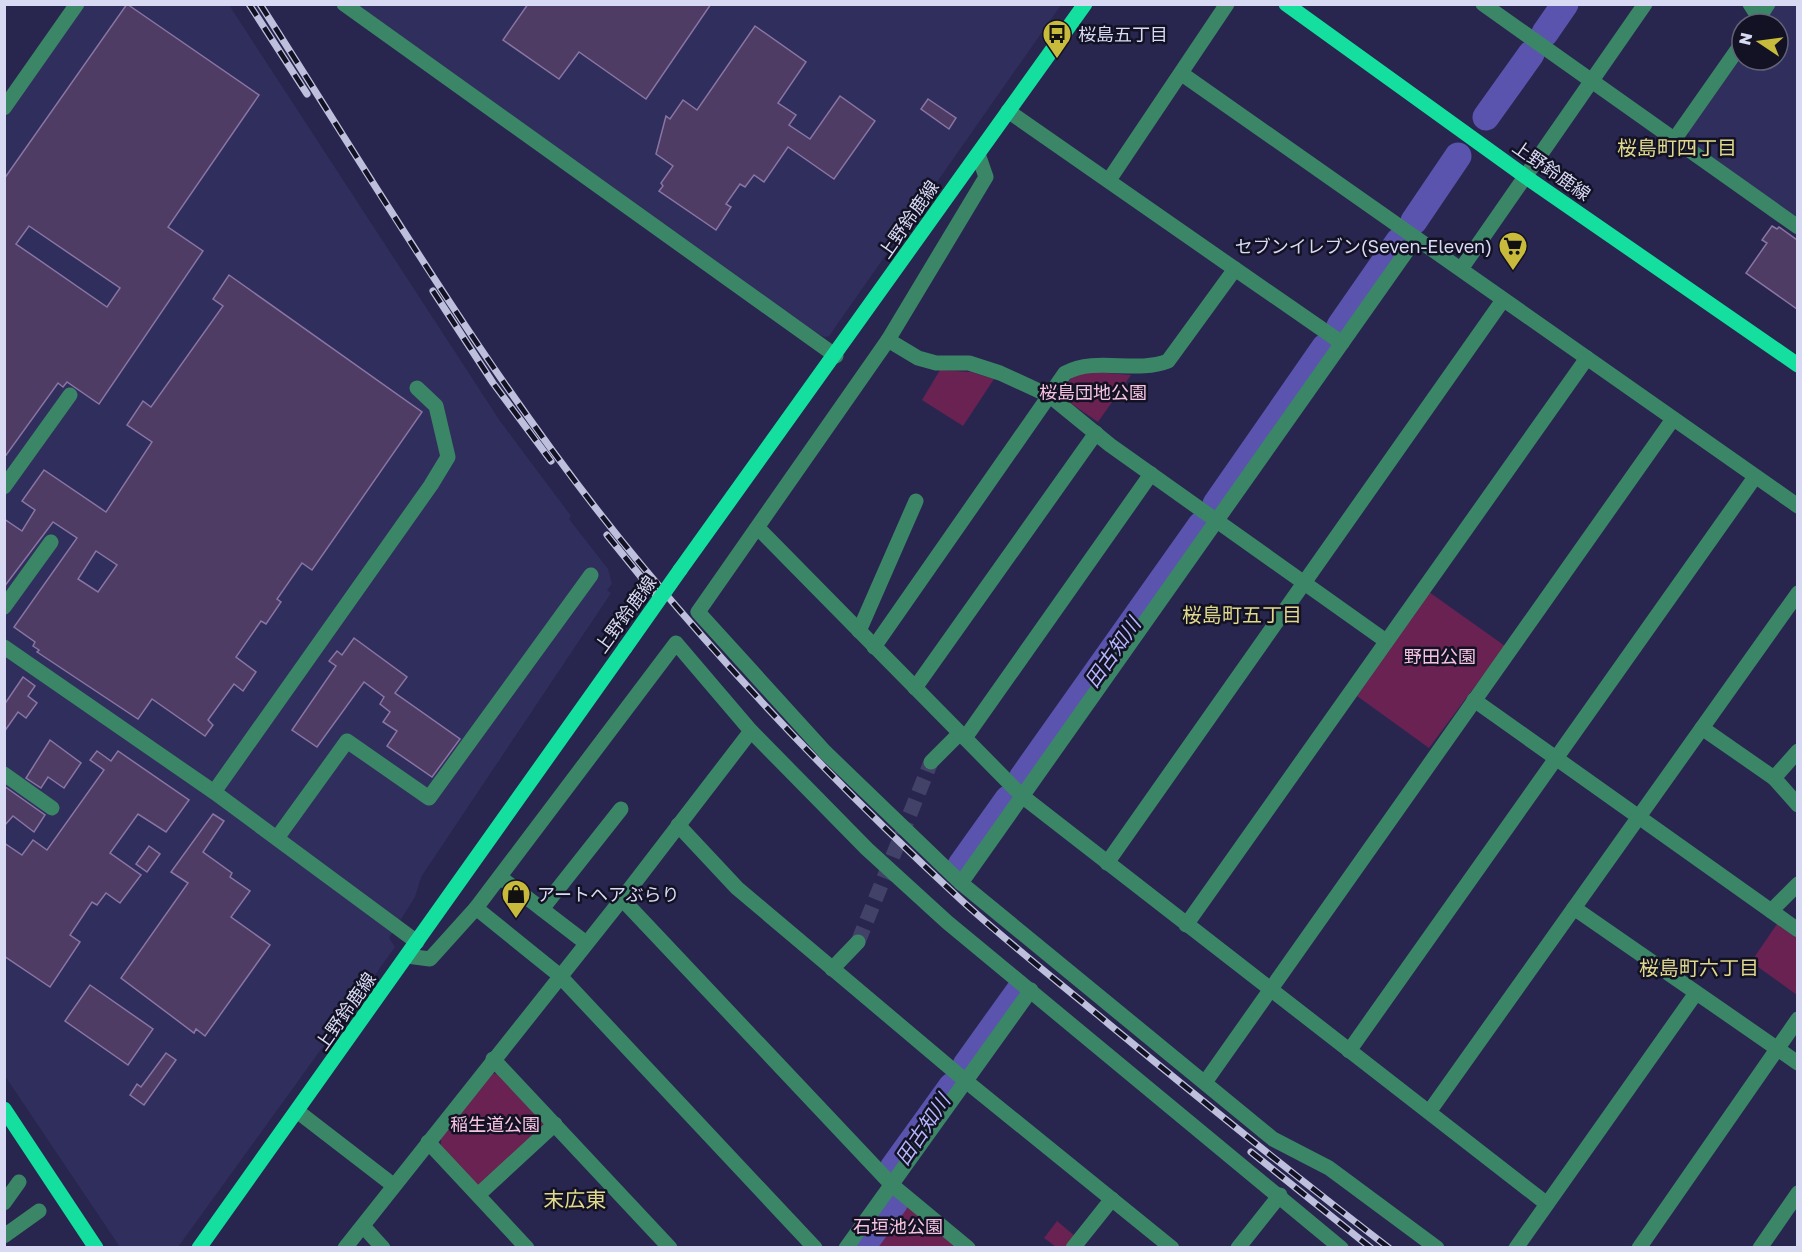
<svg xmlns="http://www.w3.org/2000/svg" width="1802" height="1252" font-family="'Golos Text','Noto Sans JP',sans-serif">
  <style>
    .built { fill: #302e5d }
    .green { fill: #692251 }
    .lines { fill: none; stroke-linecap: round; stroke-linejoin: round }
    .river { stroke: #5a54ae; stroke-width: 27 }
    .building { fill: #4e3c65; stroke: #8875a3; stroke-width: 1.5; fill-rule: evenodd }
    .minor-tunnel { stroke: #424168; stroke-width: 15; stroke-dasharray: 15 8; stroke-linecap: butt }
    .minor { stroke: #3b8666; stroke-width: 15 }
    .major { stroke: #14df9f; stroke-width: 15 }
    .rail-casing { stroke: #bebfdc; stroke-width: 7 }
    .rail { stroke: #131224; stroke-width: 4.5; stroke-dasharray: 14; stroke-linecap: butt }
    .major-bridge { stroke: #14df9f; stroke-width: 15 }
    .labels { text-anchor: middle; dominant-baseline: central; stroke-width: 5; stroke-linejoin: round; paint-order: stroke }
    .poi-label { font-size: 18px; fill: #d8daf4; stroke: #131224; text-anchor: start }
    .street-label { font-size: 18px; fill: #d8daf4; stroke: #131224 }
    .park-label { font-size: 18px; fill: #f6c3e0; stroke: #131224 }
    .neighbourhood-label { font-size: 20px; fill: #e0d88a; stroke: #131224 }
    .water-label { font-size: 20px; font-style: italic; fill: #b5b6fe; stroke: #131224 }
    .quarter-label { font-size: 21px; fill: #e0d88a; stroke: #131224 }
  </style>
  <rect width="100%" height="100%" fill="#28264f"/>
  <g class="built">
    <path d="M85,5H229L500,421L571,516L569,519L608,569L612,584L607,590L611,593L421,877L415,897L389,938L395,947L178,1247H120L5,1076V118Z"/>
    <path d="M357,5H1061L829,336L825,337L811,331Z"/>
    <path d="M1776,5H1797V218L1693,145L1688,131L1742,54V60H1778V24H1763Z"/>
  </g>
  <g class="green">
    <path d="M940,370L971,372L994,379L963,426L922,400Z"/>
    <path d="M1085,371L1131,375L1098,422L1066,400L1063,390L1072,377Z"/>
    <path d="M1429,592L1505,646L1429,748L1357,696Z"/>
    <path d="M1777,924L1797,938V995L1751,962Z"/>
    <path d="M490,1073L499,1074L547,1125L479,1187L441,1148V1135Z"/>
    <path d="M899,1199L959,1248H857L890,1202Z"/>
    <path d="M1057,1221L1076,1237L1067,1248L1056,1247L1044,1238Z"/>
  </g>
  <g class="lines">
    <g class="river">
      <path d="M1545,33L1565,4"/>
      <path d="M1486,117L1531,54"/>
      <path d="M1414,221L1458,156"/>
      <path d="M1340,326L1399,241"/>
      <path d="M1216,504L1325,347"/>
      <path d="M1022,778L1201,525"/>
      <path d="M961,865L1008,799"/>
      <path d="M966,1065L1019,991"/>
      <path d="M893,1171V1168L952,1086"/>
      <path d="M861,1248L895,1202"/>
    </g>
  </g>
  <g class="building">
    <path d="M127,4L259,95L168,227L203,251L99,404L67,382L63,387L58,383L4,458V179ZM29,226L120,288L107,307L16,244Z"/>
    <path d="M528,4H711L646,99L579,52L559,79L503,40Z"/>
    <path d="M755,26L806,62L778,103L796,115L789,125L810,139L840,96L875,121L834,179L788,147L764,182L754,175L745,187L740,184L726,204L731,207L716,230L659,191L663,186L661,183L673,166L656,154L666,116L670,119L683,100L697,110Z"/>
    <path d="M928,99L956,118L949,129L921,109Z"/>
    <path d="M1772,226L1777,229L1779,227L1797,240V309L1746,273L1767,243L1762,240Z"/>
    <path d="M229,275L422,412L312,570L302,563L277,599L281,602L266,624L261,621L236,657L256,672L243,691L234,684L208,720L213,725L205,736L152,699L138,719L37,652L39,650L33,646L35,642L14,627L77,538L53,522L4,587V519L22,531L35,510L22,501L44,470L106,512L152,442L127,425L143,401L151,407L223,306L213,299ZM96,551L117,565L98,592L78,579Z"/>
    <path d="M354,638L407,677L395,693L460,739L432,777L387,746L397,731L383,722L390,712L380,704L384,697L364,682L317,747L292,730L336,666L329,661L337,651L342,655Z"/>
    <path d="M23,677L35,686L28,696L37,703L26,718L18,712L4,732V705Z"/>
    <path d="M50,740L81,763L64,788L48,777L41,788L26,778Z"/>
    <path d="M97,751L111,761L118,751L189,800L166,832L138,814L110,853L141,875L120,903L106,893L97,905L92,902L70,935L80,942L50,987L4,956V843L22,855L33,840L47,850L104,770L90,760Z"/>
    <path d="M4,786L45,815L34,832L13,816L4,826Z"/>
    <path d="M213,814L224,821L203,852L232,873L230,877L250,891L231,917L270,945L205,1036L196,1029L194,1033L121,978L188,883L171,872Z"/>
    <path d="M149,846L160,854L147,872L136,864Z"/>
    <path d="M90,985L153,1029L128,1065L65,1021Z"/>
    <path d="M166,1053L176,1060L144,1105L130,1095L137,1084L141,1087Z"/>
  </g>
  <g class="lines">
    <path class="minor-tunnel" d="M858,942L931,762"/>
    <g class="minor">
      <path d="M344,4L836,356"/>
      <path d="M1483,4L1798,227"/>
      <path d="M1750,4L1759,18"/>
      <path d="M1755,24L1768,4"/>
      <path d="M1182,74L1798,506"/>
      <path d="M4,108L77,4"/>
      <path d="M1674,140L1742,43"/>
      <path d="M978,154L986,177L888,340L698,612L825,752L961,883L1273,1139L1329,1168L1437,1248"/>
      <path d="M1109,180L1227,4"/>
      <path d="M1235,269L1342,343"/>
      <path d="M1461,269L1645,4"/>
      <path d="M888,340L918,358L936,363H969L1000,373L1050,396L1110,445L1386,641"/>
      <path d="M4,487L70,395"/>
      <path d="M758,528L1022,796L1547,1204"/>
      <path d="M4,607L51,542"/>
      <path d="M859,631L916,501"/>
      <path d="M4,647L214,792L417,942"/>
      <path d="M874,647L1065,373C1097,356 1135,374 1168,361L1235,269L1008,111"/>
      <path d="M915,688L1096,433"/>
      <path d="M1474,700L1798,930"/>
      <path d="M1702,728L1774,778L1798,751"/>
      <path d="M965,738L1151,474"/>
      <path d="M931,762L960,733"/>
      <path d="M4,774L52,808"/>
      <path d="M1774,778L1798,805"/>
      <path d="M214,792L431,485L448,457L436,406L417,388"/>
      <path d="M678,825L737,888L967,1082L1172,1248"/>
      <path d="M277,838L347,741L429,798L591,575"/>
      <path d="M1107,863L1503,300"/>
      <path d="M500,877L586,943"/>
      <path d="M961,883L1416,238"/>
      <path d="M622,899L892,1185L968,1248"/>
      <path d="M476,908L559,975L815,1248"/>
      <path d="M1574,908L1798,1063"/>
      <path d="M542,909L621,809"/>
      <path d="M1771,911L1798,884"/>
      <path d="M1186,925L1587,358"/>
      <path d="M407,956L430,959L476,908L676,643L751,731L867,849L947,922L1341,1248"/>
      <path d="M832,969L858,942"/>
      <path d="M1349,1051L1755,477"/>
      <path d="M493,1059L670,1248"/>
      <path d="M1206,1081L1673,419"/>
      <path d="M297,1111L393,1185"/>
      <path d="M1429,1112L1798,593"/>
      <path d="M428,1142L527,1248"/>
      <path d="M478,1195L555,1124"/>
      <path d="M4,1203L19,1182"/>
      <path d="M363,1226L383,1248"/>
      <path d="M4,1236L39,1211"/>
      <path d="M345,1248L622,899L751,731"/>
      <path d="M846,1248L1031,990"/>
      <path d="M1073,1248L1112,1199"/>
      <path d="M1238,1248L1280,1195"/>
      <path d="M1516,1248L1696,993"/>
      <path d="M1639,1248L1798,1019"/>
      <path d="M1760,1248L1798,1193"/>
    </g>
    <g class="major">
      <path d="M1286,4L1526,177L1798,365"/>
      <path d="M680,570L1085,4"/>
      <path d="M4,1109L96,1248"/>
      <path d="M199,1248L625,648"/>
    </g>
    <g class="rail-casing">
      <g id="rail">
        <path d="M249,4L307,94"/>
        <path d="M260,4C382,195 498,393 643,567C741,685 847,795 960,899C1008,943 1060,983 1110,1025C1202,1101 1294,1175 1389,1248"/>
        <path d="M433,291L493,383L551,461"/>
        <path d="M607,535L658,598"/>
        <path d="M1251,1152L1371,1248"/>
      </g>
    </g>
    <use href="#rail" class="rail"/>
    <path class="major-bridge" d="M625,648L680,570"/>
  </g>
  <defs>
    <g id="bus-pin" transform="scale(1.5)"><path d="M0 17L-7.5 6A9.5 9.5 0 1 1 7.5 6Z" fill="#c8bb3b" stroke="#131224"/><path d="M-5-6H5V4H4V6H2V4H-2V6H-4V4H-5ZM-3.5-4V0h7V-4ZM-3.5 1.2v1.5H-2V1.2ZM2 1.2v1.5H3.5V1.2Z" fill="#111"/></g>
    <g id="supermarket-pin" transform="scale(1.5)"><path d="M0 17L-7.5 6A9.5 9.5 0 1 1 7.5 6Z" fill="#c8bb3b" stroke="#131224"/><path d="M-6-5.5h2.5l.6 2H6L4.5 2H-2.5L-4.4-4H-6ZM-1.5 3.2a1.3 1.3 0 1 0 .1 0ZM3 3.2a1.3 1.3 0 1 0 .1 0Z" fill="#111"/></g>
    <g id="shop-pin" transform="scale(1.5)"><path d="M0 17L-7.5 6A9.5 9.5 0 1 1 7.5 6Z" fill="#c8bb3b" stroke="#131224"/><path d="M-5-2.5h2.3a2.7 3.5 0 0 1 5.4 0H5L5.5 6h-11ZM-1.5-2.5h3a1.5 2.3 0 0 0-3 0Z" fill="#111"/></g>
  </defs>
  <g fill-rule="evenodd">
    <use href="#bus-pin" x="1057" y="34"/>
    <use href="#supermarket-pin" x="1513" y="246"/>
    <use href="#shop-pin" x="516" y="894"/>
  </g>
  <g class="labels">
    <g class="poi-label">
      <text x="1078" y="34">桜島五丁目</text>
      <text x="1492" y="246" text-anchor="end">セブンイレブン(Seven-Eleven)</text>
      <text x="537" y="894">アートヘアぶらり</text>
    </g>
    <g class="street-label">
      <text transform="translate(1552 170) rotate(35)">上野鈴鹿線</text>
      <text transform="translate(908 219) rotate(-55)">上野鈴鹿線</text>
      <text transform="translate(625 614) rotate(-54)">上野鈴鹿線</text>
      <text transform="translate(345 1011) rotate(-55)">上野鈴鹿線</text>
    </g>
    <g class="park-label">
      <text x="1093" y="392">桜島団地公園</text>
      <text x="1440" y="656">野田公園</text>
      <text x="495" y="1124">稲生道公園</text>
      <text x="898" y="1226">石垣池公園</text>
    </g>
    <g class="neighbourhood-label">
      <text x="1677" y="147">桜島町四丁目</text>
      <text x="1242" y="614">桜島町五丁目</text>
      <text x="1699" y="967">桜島町六丁目</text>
    </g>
    <g class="water-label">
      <text transform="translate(1112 652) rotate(-55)">田古知川</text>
      <text transform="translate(922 1129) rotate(-56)">田古知川</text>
    </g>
    <g class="quarter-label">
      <text x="575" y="1199">末広東</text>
    </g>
  </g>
  <rect width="1802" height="1252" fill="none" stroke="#d8daf4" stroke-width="12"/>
  <g transform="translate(1760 42) rotate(283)"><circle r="28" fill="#131224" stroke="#626277" stroke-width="1.5"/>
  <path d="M0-4.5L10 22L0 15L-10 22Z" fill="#c8bb3b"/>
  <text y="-9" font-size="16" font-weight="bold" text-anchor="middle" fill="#d8daf4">N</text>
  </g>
</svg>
